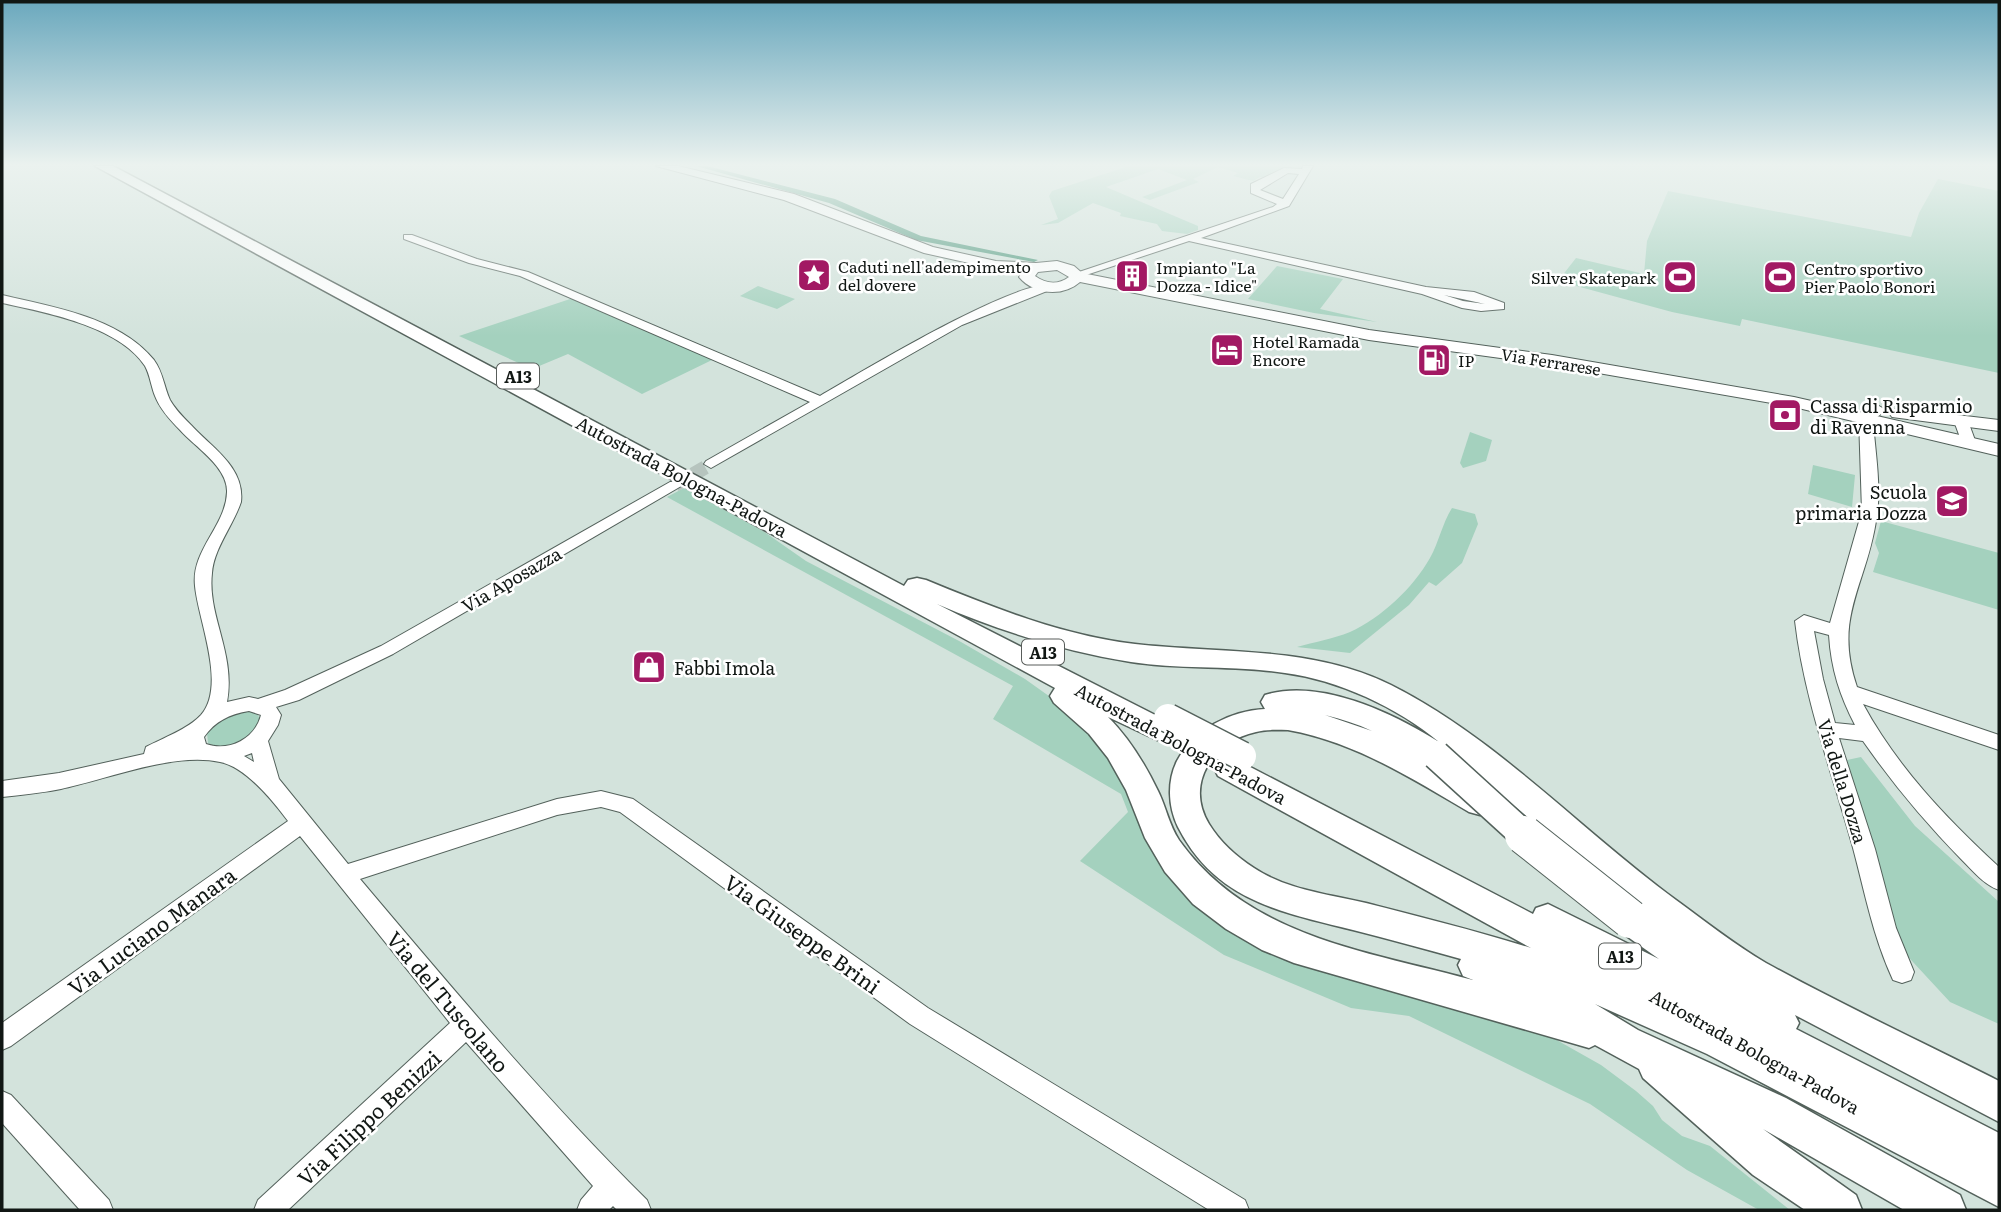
<svg xmlns="http://www.w3.org/2000/svg" width="2001" height="1212" font-family="Literata,serif">
  <style>
    .green { fill: #a4d1be }
    .lines { fill: none; stroke-linecap: round; stroke-linejoin: round }
    .canal { fill: #4d977c; fill-rule: evenodd }
    .minor-tunnel { stroke: #b6c4be; stroke-width: 14; stroke-dasharray: 14 7; stroke-linecap: butt }
    .minor-casing { stroke: #53615b; stroke-width: 2 }
    .major-casing { stroke: #53615b; stroke-width: 2 }
    .highway-casing { stroke: #53615b; stroke-width: 3 }
    .minor { fill: #fff; fill-rule: evenodd }
    .major { fill: #fff; fill-rule: evenodd }
    .highway { fill: #fff; fill-rule: evenodd }
    .highway-bridge-far1-casing { stroke: #53615b; stroke-width: 31; stroke-linecap: butt }
    .highway-bridge-casing { stroke: #53615b; stroke-width: 40; stroke-linecap: butt }
    .highway-bridge-far1 { stroke: #fff; stroke-width: 28 }
    .highway-bridge { stroke: #fff; stroke-width: 38 }
    .labels { text-anchor: middle; dominant-baseline: central; stroke-width: 5; stroke-linejoin: round; paint-order: stroke }
    .far-poi-label { font-size: 16px; fill: #111714; stroke: #fff; text-anchor: start }
    .far-street-label { font-size: 16px; fill: #111714; stroke: #fff }
    .shield { fill: #fff; stroke: #585d5a; stroke-width: 2 }
    .shield-label { font-size: 16px; font-weight: bold; fill: #111714 }
    .poi-label { font-size: 18px; fill: #111714; stroke: #fff; text-anchor: start }
    .street-label { font-size: 18px; fill: #111714; stroke: #fff }
    .near-street-label { font-size: 21px; fill: #111714; stroke: #fff }
  </style>
  <rect width="100%" height="100%" fill="#d3e3dc"/>
  <g class="green">
    <path d="M1129,166H1285L1266,178L1260,177L1253,181L1233,176L1238,173L1218,167L1193,179L1199,182L1150,200L1142,197L1187,180L1158,169L1106,187L1198,226V230L1187,234L1162,231L1157,224L1120,216L1121,213L1093,203L1058,223L1041,225L1058,219L1049,196L1052,191Z"/>
    <path d="M1938,179L1999,191V373L1742,319L1740,326L1672,312L1558,281L1576,258L1644,274L1647,241L1668,191L1911,237L1919,213Z"/>
    <path d="M1277,266L1343,279L1320,309L1377,322L1314,313L1248,299Z"/>
    <path d="M758,286L795,299L777,309L740,296Z"/>
    <path d="M573,298L712,360L642,394L568,354L532,369L459,336Z"/>
    <path d="M1470,432L1492,440L1486,461L1463,468L1460,463Z"/>
    <path d="M1813,465L1855,475L1852,507L1808,494Z"/>
    <path d="M684,488L763,531L806,561L961,642L1025,679L1091,726L1187,893L1546,1034L1601,1065L1636,1091L1653,1106L1662,1120L1682,1136L1710,1146L1790,1210H1759L1687,1170L1590,1104L1409,1016L1351,1008L1224,955L1080,861L1128,812L1121,794L993,719L1013,686L667,497Z"/>
    <path d="M1452,508L1475,514L1478,524L1462,563L1436,586L1429,582L1409,605L1350,653L1297,647C1314,642 1333,639 1350,632C1381,618 1413,588 1430,558C1439,542 1442,524 1452,508Z"/>
    <path d="M1881,521L1999,553V610L1873,572L1879,553L1875,543Z"/>
    <path d="M243,711L257,713L261,722C249,737 229,756 208,743L207,733C216,720 229,715 243,711Z"/>
    <path d="M1861,757L1915,826L1999,902V1024L1950,1002L1900,948L1847,760Z"/>
  </g>
  <g class="lines">
    <path class="canal" d="M696,166H707L835,199L921,236L1038,260L1034,262L916,240L829,203Z"/>
    <path class="minor-tunnel" d="M675,485L711,464"/>
    <g class="minor-casing">
      <g id="minor">
        <path d="M1303,166H1313L1289,206L1201,238L1426,287L1474,292L1504,303V309L1481,311L1462,308L1422,294L1189,241L1080,277L1070,275L1273,207L1277,204L1251,193V184L1284,168L1302,169ZM1288,173L1299,174L1283,199L1260,190ZM1444,295L1485,304L1463,301Z"/>
        <path d="M404,235H412L477,259L528,272L820,396C851,378 1032,268 1057,287L962,325L711,468L704,464L706,461L810,402L520,276L469,263L404,239Z"/>
        <path d="M2,295C53,307 119,317 154,360C163,372 164,387 170,400C175,409 183,417 191,425C212,448 245,467 241,502C233,526 214,548 212,573C207,616 236,653 227,702L249,697L258,699L285,690L381,646L670,482H680L683,485L393,654L299,700L276,707L281,715L278,725L268,741L279,779L348,864L557,799L601,791L633,799L928,1008L1245,1200L1249,1210H1209L910,1024L620,812L601,807L557,815L360,879C453,989 545,1099 647,1200L651,1210H617L613,1206L609,1210H577L581,1200L593,1186L466,1042L288,1210H254L258,1200L450,1023L300,836L11,1046L2,1050V1023L288,821C273,801 246,767 220,762C173,752 108,779 61,789C41,793 21,795 2,797V781L59,773L144,754L146,747C163,738 188,729 201,715C227,685 198,620 195,586C191,550 226,526 227,492C228,467 195,447 180,430C170,420 160,409 155,396C151,386 150,375 145,366C119,326 44,312 2,303ZM249,711L261,715C255,739 229,752 206,744L204,737C215,721 230,714 249,711ZM252,753L254,762L244,756Z"/>
        <path d="M1879,406L1886,410L1873,420C1875,453 1882,487 1876,521C1866,586 1833,617 1857,687L1999,735V750L1863,704C1897,767 1947,819 1999,867V890C1984,885 1972,870 1961,859C1925,822 1893,784 1863,741L1839,738L1875,849L1896,928L1914,972L1911,980L1902,983L1893,980C1873,937 1865,893 1853,848C1832,772 1804,699 1795,621L1804,615L1830,623L1862,511L1859,418ZM1814,631L1829,635C1831,669 1840,696 1855,725L1835,723L1823,679Z"/>
        <path d="M1961,417L1968,421L1976,443L1974,446L1969,447L1962,443L1954,421Z"/>
        <path d="M2,1091L11,1095L109,1200L113,1210H80L2,1123Z"/>
      </g>
    </g>
    <g class="major-casing">
      <g id="major">
        <path d="M656,166H678L794,194L933,247L996,261L1036,263L1057,261L1074,266L1082,273L1369,330L1552,355L1794,397L1999,444V456L1794,407L1552,365L1369,340L1080,282C1063,297 1034,295 1019,277L1023,271L996,269L924,253L784,200ZM1057,270L1069,277C1058,285 1046,284 1035,276L1038,272Z"/>
        <path d="M1898,408L1999,420V431L1892,417L1889,413Z"/>
      </g>
    </g>
    <g class="highway-casing">
      <path id="highway" d="M95,166H113L904,586L908,580L917,578L926,580C994,608 1061,635 1135,644C1221,654 1310,645 1391,685C1495,737 1582,831 1676,900C1705,921 1735,945 1766,963C1842,1005 1922,1042 1999,1081V1122L1795,1015L1799,1023L1796,1029L1999,1133V1207L1707,1054L1595,1004L1638,1030L1786,1098L1960,1195L1966,1210H1904L1763,1129L1856,1195L1862,1210H1805L1753,1175L1643,1078L1639,1069L1595,1045L1589,1048L1294,963L1262,950L1226,929L1193,904L1165,872L1145,838L1126,790L1108,758L1089,734L1054,703L1050,696L1055,688ZM937,604C1000,631 1063,651 1131,662C1181,670 1234,665 1285,673C1338,680 1397,707 1439,742C1393,713 1320,678 1265,695L1261,702L1265,709C1230,711 1194,729 1177,761C1167,781 1168,806 1178,827C1215,900 1280,912 1353,930C1389,939 1425,949 1461,959L1458,965L1463,976L1473,980C1366,951 1248,937 1179,840C1169,825 1166,807 1158,791C1145,764 1129,738 1108,717L1157,740L1167,737L1172,729L1167,721ZM1325,715C1342,719 1357,724 1372,731ZM1288,730C1355,742 1411,778 1469,812L1480,815L1491,812L1496,803L1491,794L1440,765L1447,763L1451,755L1448,750L1632,905L1618,908L1613,919L1618,930L1659,959L1548,904L1536,908L1533,914L1229,756L1218,760L1214,768L1218,776L1531,948C1477,931 1421,917 1366,903C1328,894 1287,890 1254,868C1237,857 1220,842 1209,824C1184,783 1214,741 1256,732C1266,729 1278,730 1288,730Z"/>
    </g>
    <use href="#minor" class="minor"/>
    <use href="#major" class="major"/>
    <use href="#highway" class="highway"/>
    <g class="highway-bridge-far1-casing">
      <g id="highway-bridge-far1">
        <path d="M1168,718L1242,756"/>
        <path d="M1436,755L1526,837"/>
      </g>
    </g>
    <g class="highway-bridge-casing">
      <path id="highway-bridge" d="M1524,835L1630,919"/>
    </g>
    <use href="#highway-bridge-far1" class="highway-bridge-far1"/>
    <use href="#highway-bridge" class="highway-bridge"/>
  </g>
  <linearGradient id="sky" x2="0" y2="1"><stop stop-color="#6aa8bd"/><stop offset="0.49" stop-color="#ebf2ef"/><stop offset="1" stop-color="#ebf2ef" stop-opacity="0"/></linearGradient>
  <rect width="2001" height="336" fill="url(#sky)"/>
  <defs>
    <g id="sight-square" transform="scale(1.75)"><rect x="-9" y="-9" width="18" height="18" rx="4" fill="#a21963" stroke="#fff"/><path d="M0-6L1.8-2.2L6-1.7L2.9 1.2L3.7 5.4L0 3.3L-3.7 5.4L-2.9 1.2L-6-1.7L-1.8-2.2Z" fill="#fff"/></g>
    <g id="building-square" transform="scale(1.75)"><rect x="-9" y="-9" width="18" height="18" rx="4" fill="#a21963" stroke="#fff"/><path d="M-4-6H4V6H1V3H-1V6H-4ZM-2.5-4.3h1.7v1.8h-1.7ZM.8-4.3h1.7v1.8H.8ZM-2.5-1h1.7V.8h-1.7ZM.8-1h1.7V.8H.8Z" fill="#fff"/></g>
    <g id="stadium-square" transform="scale(1.75)"><rect x="-9" y="-9" width="18" height="18" rx="4" fill="#a21963" stroke="#fff"/><path d="M0-5a6.5 5 0 1 0 0 10a6.5 5 0 1 0 0-10ZM-3.5-1.8h7v3.6h-7Z" fill="#fff"/></g>
    <g id="hotel-square" transform="scale(1.75)"><rect x="-9" y="-9" width="18" height="18" rx="4" fill="#a21963" stroke="#fff"/><path d="M-6-4.5h1.5V1H6V5H4.5V3h-9V5H-6ZM-4 0a1.8 1.8 0 1 1 3.6 0ZM.5 0V-2.5h3Q6-2.5 6 0Z" fill="#fff"/></g>
    <g id="fuel-square" transform="scale(1.75)"><rect x="-9" y="-9" width="18" height="18" rx="4" fill="#a21963" stroke="#fff"/><path d="M-5.5-6h7V0h2V4h1.3V-2.5L3-4.5l.8-.8L6-3V5H2.5V1h-1V6h-7ZM-4.2-4.7v3.2H.2V-4.7Z" fill="#fff"/></g>
    <g id="bank-square" transform="scale(1.75)"><rect x="-9" y="-9" width="18" height="18" rx="4" fill="#a21963" stroke="#fff"/><path d="M-6-4H6V4H-6ZM0-2.3a2.3 2.3 0 1 0 0 4.6a2.3 2.3 0 1 0 0-4.6Z" fill="#fff"/></g>
    <g id="school-square" transform="scale(1.75)"><rect x="-9" y="-9" width="18" height="18" rx="4" fill="#a21963" stroke="#fff"/><path d="M0-5L7-2L0 1L-7-2ZM-4 1L0 2.5L4 1V4Q0 6-4 4Z" fill="#fff"/></g>
    <g id="shop-square" transform="scale(1.75)"><rect x="-9" y="-9" width="18" height="18" rx="4" fill="#a21963" stroke="#fff"/><path d="M-5-2.5h2.3a2.7 3.5 0 0 1 5.4 0H5L5.5 6h-11ZM-1.5-2.5h3a1.5 2.3 0 0 0-3 0Z" fill="#fff"/></g>
  </defs>
  <g fill-rule="evenodd">
    <use href="#sight-square" x="814" y="275"/>
    <use href="#building-square" x="1132" y="276"/>
    <use href="#stadium-square" x="1680" y="277"/>
    <use href="#stadium-square" x="1780" y="277"/>
    <use href="#hotel-square" x="1227" y="350"/>
    <use href="#fuel-square" x="1434" y="360"/>
    <use href="#bank-square" x="1785" y="415"/>
    <use href="#school-square" x="1952" y="501"/>
    <use href="#shop-square" x="649" y="667"/>
  </g>
  <g class="labels">
    <g class="far-poi-label">
      <text x="838" y="266">Caduti nell'adempimento<tspan x="838" dy="18">del dovere</tspan></text>
      <text x="1156" y="267">Impianto "La<tspan x="1156" dy="18">Dozza - Idice"</tspan></text>
      <text x="1804" y="268">Centro sportivo<tspan x="1804" dy="18">Pier Paolo Bonori</tspan></text>
      <text x="1656" y="277" text-anchor="end">Silver Skatepark</text>
      <text x="1252" y="341">Hotel Ramada<tspan x="1252" dy="18">Encore</tspan></text>
      <text x="1458" y="360">IP</text>
    </g>
    <g class="far-street-label">
      <text transform="translate(1551 361) rotate(9)">Via Ferrarese</text>
    </g>
    <g class="shield">
      <rect x="497" y="363.5" width="42" height="25" rx="5"/>
      <rect x="1022" y="639.5" width="42" height="25" rx="5"/>
      <rect x="1599" y="943.5" width="42" height="25" rx="5"/>
    </g>
    <g class="shield-label">
      <text x="518" y="376">A13</text>
      <text x="1043" y="652">A13</text>
      <text x="1620" y="956">A13</text>
    </g>
    <g class="poi-label">
      <text x="1810" y="405">Cassa di Risparmio<tspan x="1810" dy="21">di Ravenna</tspan></text>
      <text x="1927" y="491" text-anchor="end">Scuola<tspan x="1927" dy="21">primaria Dozza</tspan></text>
      <text x="674" y="667">Fabbi Imola</text>
    </g>
    <g class="street-label">
      <text transform="translate(682 476) rotate(28)">Autostrada Bologna-Padova</text>
      <text transform="translate(511 579) rotate(-30)">Via Aposazza</text>
      <text transform="translate(1181 743) rotate(28)">Autostrada Bologna-Padova</text>
      <text transform="translate(1843 781) rotate(73)">Via della Dozza</text>
      <text transform="translate(1755 1051) rotate(29)">Autostrada Bologna-Padova</text>
    </g>
    <g class="near-street-label">
      <text transform="translate(151 930) rotate(-36)">Via Luciano Manara</text>
      <text transform="translate(803 933) rotate(36)">Via Giuseppe Brini</text>
      <text transform="translate(449 1001) rotate(50)">Via del Tuscolano</text>
      <text transform="translate(368 1117) rotate(-43)">Via Filippo Benizzi</text>
    </g>
  </g>
  <rect width="2001" height="1212" fill="none" stroke="#111714" stroke-width="7"/>
</svg>
